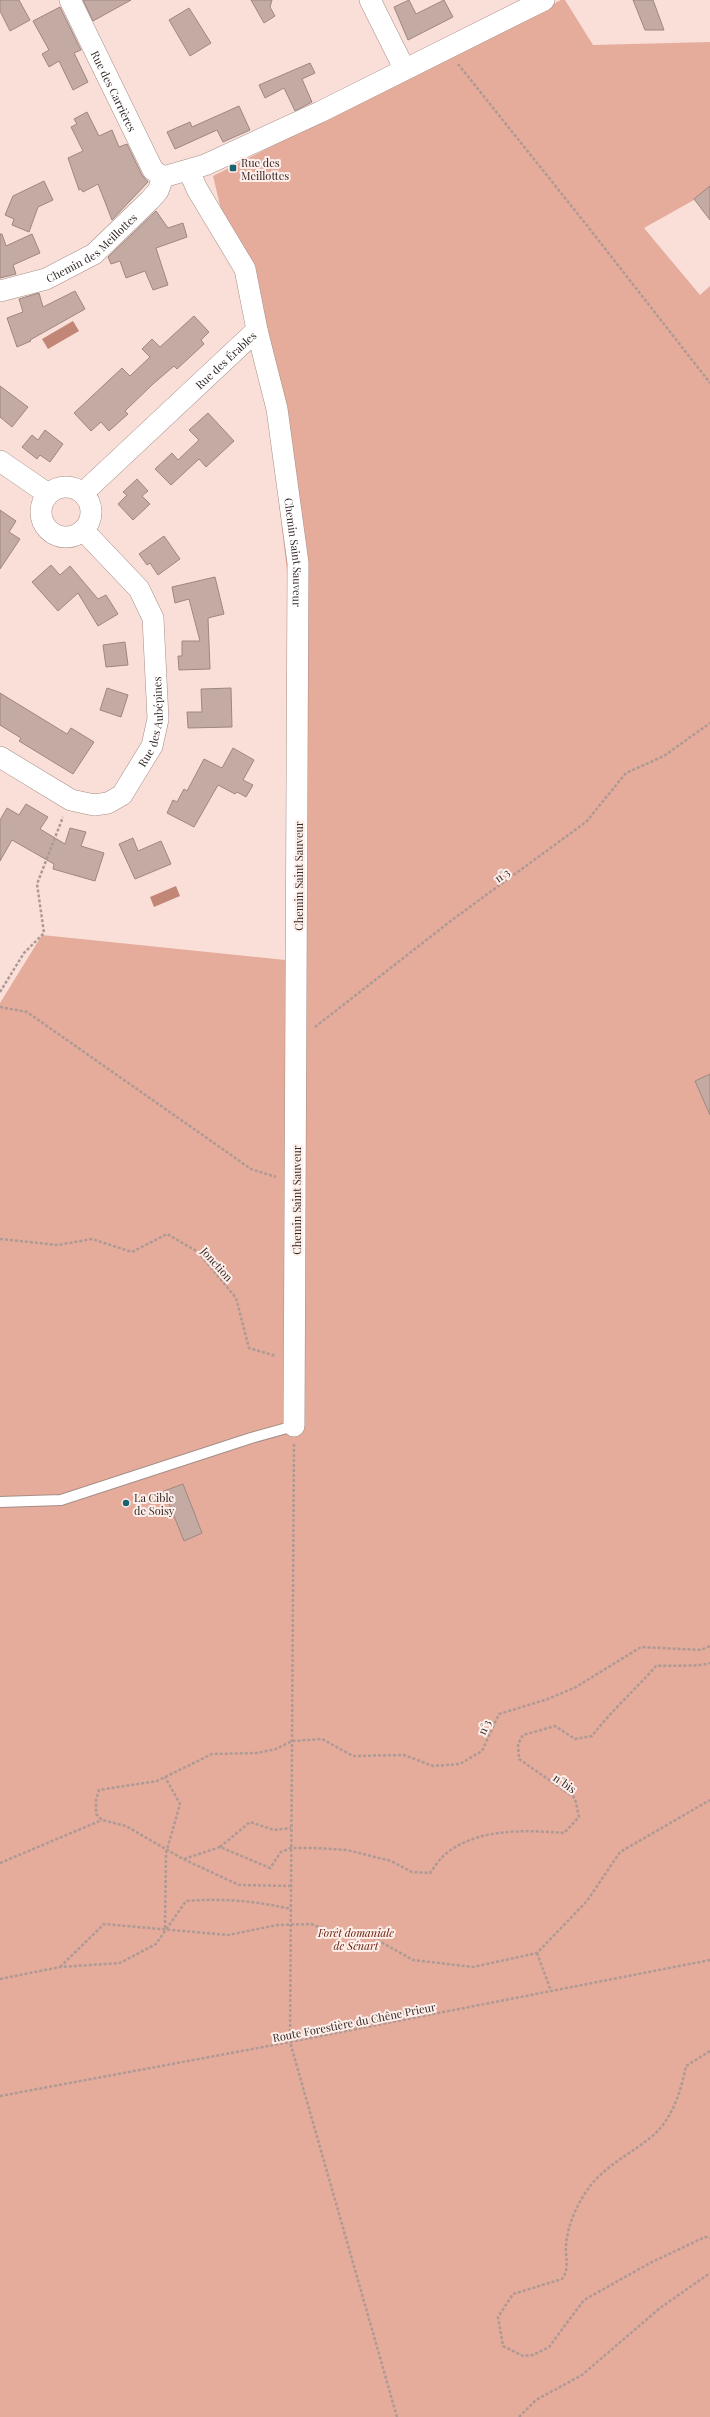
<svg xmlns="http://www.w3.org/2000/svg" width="710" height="2417" font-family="'Playfair Display',serif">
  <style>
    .green { fill: #e5ac9c }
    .water { fill: #c18675 }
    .building { fill: #c3aba4; stroke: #9e8780 }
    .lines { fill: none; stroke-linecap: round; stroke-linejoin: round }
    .lane-casing { stroke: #a68e87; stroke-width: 12 }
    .street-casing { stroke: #a68e87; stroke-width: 22 }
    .path { stroke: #ae9a94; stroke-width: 2.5; stroke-dasharray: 3 2; stroke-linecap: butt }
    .lane { stroke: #fff; stroke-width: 10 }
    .street { stroke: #fff; stroke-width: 21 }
    .poi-dot { fill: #17636e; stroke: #ffefeb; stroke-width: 1.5 }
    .labels { text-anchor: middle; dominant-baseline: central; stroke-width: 4; stroke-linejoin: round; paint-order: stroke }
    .street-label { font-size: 11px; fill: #322825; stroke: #ffefeb }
    .poi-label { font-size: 11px; fill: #322825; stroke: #ffefeb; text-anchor: start }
    .park-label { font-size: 11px; font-style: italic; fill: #621b05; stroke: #ffefeb }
  </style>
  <rect width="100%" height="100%" fill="#f9dfd8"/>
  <path class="green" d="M561,0H565L593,45L710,42V191L644,228L700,295L710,286V2417H0V1003L42,935L295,961L305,727L268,407L213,176Z"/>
  <g class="water">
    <path d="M73,321L79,331L48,349L42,339Z"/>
    <path d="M176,886L180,896L154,907L150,897Z"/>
  </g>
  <g class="building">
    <path d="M0,0H19L30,20L10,31L0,11Z"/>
    <path d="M83,0H131L93,21Z"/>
    <path d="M251,0H272L270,7L275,16L264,23Z"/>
    <path d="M409,0L416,14L444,0L453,17L408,40L394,7Z"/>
    <path d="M633,0H653L664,30H645Z"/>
    <path d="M60,7L81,50L74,53L88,82L73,90L59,61L49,67L42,54L49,50L33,21Z"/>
    <path d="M189,8L211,43L190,56L169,20Z"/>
    <path d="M310,63L315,73L302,79L312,102L295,111L284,88L265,98L259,85Z"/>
    <path d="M239,106L250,130L223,142L217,130L175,149L167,132L190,122L192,127Z"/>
    <path d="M87,112L99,136L112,130L119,147L127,144L142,175L148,182L112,220L98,184L83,192L81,189L79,190L68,158L83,151L71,127L77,124L74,119Z"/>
    <path d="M44,181L53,200L38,207L29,232L12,225L14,219L5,215L13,196Z"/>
    <path d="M710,186V220L694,199Z"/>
    <path d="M156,211L168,228L183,223L187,237L156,248L168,285L153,290L145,271L126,278L120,261L111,264L108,257Z"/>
    <path d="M0,234H2L6,246L32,234L40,253L13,265L16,274L0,278Z"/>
    <path d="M75,291L85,309L30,340L31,341L17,347L7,318L23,312L19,299L39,293L43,307Z"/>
    <path d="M194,316L209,332L201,340L204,344L177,369L174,366L153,384L125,411L128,414L109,431L101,422L91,431L74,413L122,368L130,376L150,357L142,349L152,339L160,347Z"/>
    <path d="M0,386L28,407L12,427L0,417Z"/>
    <path d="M208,413L234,441L206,467L199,459L171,485L155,469L172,453L178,460L199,440L189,430Z"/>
    <path d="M45,430L63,444L50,462L40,455L37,459L22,447L32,435L38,440Z"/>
    <path d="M137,479L148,491L142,496L150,504L133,520L118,504L127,495L123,492Z"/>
    <path d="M0,510L16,521L9,532L20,539L0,569Z"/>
    <path d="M164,536L180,559L158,575L150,563L147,565L139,554Z"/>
    <path d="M51,565L60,575L70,566L98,599L106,595L118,614L98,626L78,593L58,611L32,582Z"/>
    <path d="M215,577L224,614L208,618L210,669L179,670L178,656H182V641H200L189,599L175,603L172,587Z"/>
    <path d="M125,642L128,665L106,667L103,645Z"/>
    <path d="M107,688L128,695L121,717L100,710Z"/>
    <path d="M231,688L232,727L188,728L187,712H202L201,689Z"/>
    <path d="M0,693L67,734L71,728L94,742L73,774L19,741L21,738L0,725Z"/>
    <path d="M233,748L254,760L243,780L253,785L246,797L237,792L235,794L218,785L194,827L167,813L173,800L177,802L184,789L187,791L204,759L222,768Z"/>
    <path d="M26,804L48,817L40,829L65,844L70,828L86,832L81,846L104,853L95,881L53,869L54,864L12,840L0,861V820L7,808L19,815Z"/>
    <path d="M133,838L138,851L161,841L171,864L135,879L119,844Z"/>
    <path d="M710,1074V1115L695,1081Z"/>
    <path d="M183,1484L202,1533L184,1541L164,1491Z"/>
  </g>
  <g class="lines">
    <g class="lane-casing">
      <path id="lane" d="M0,1502L61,1500L251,1438L294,1426"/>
    </g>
    <g class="street-casing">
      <g id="street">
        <path id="s1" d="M70,0L153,170L163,177"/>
        <path d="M370,0L404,68"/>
        <path d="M163,177L205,165L320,112L544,0"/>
        <path id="s2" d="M0,291L46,279L94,254L150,200L158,191L163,177"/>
        <path id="s3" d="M257,330L277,409L298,563L294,1426"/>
        <path d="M0,461L48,494"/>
        <circle cx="66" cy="512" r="25"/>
        <path id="s4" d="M83,493L257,330L245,269L197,189L189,171"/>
        <path id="s5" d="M0,757L71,800L94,805L108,803L122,795L152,746L158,719L153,618L139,589L83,530"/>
      </g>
    </g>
    <g class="path">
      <path d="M458,64L585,223L710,383"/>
      <path d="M0,992L24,953L44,933L37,884L63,817"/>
      <path d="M0,1007L27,1012L251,1169L276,1177"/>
      <path d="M315,1027L452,920L586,822L626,773L664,756L710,723"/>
      <path d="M0,1239L58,1245L92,1239L132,1252L167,1234L198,1252L236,1298L249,1348L276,1356"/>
      <path d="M294,1444L290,2042L397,2417"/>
      <path d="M220,1847L250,1822L274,1830L291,1828"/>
      <path d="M184,1859L220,1847L270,1868L281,1852L291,1848H316L347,1850L391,1861L412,1872L430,1873C435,1866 441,1857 448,1852C480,1828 526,1830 564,1833L579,1817L575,1798L519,1759L518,1744L523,1735L555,1726L575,1739L592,1736C611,1711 635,1690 656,1666C669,1665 701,1667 710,1663"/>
      <path d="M0,1863L102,1820"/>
      <path d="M291,1886L239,1885L183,1859L126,1826L102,1820L96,1814V1800L99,1790L157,1781L212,1754L257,1753L276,1749L292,1741L322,1739L353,1756L404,1755L433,1766L460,1764L482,1751L499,1714L548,1699L576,1687L641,1647L701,1650L710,1646"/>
      <path d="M165,1928L166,1853L180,1804L165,1777"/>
      <path d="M537,1953L551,1991"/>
      <path d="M60,1967L104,1924L228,1935L277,1925L311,1924L335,1933L363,1932L413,1960L473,1967L537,1953L587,1901L620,1852L710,1800"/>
      <path d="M0,1979L60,1967L120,1963L156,1944L186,1901C222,1898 256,1901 291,1909"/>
      <path d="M710,2051L686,2066C681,2091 672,2121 650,2138C630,2154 607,2165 591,2185C578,2201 567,2226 566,2246C565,2257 570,2269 562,2279L513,2294L498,2317L503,2346L523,2356L533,2355L549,2347L584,2300L650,2263L705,2237L710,2238"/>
      <path d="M0,2096L290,2042L710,1960"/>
      <path d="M519,2417L536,2400L582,2375L660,2308L710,2273"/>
    </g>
    <use href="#lane" class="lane"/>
    <use href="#street" class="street"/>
  </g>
  <g class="poi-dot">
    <rect x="229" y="164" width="8" height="8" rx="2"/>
    <circle cx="126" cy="1503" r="4"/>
  </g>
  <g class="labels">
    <g class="street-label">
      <text stroke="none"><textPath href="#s1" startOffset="101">Rue des Carrières</textPath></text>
      <text stroke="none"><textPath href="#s2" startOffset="103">Chemin des Meillottes</textPath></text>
      <text stroke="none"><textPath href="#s4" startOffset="195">Rue des Érables</textPath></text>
      <text stroke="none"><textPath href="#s3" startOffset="226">Chemin Saint Sauveur</textPath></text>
      <text stroke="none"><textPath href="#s5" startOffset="218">Rue des Aubépines</textPath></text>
      <text transform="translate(502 875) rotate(-36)">n°3</text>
      <text transform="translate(298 876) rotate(-90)">Chemin Saint Sauveur</text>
      <text transform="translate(296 1200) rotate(-90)">Chemin Saint Sauveur</text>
      <text transform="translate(217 1264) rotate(48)">Jonction</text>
      <text transform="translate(484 1727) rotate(-65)">n°3</text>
      <text transform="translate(565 1783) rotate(35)">n°bis</text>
      <text transform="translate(354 2022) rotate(-11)">Route Forestière du Chêne Prieur</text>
    </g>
    <g class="poi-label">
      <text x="241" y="162">Rue des<tspan x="241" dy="13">Meillottes</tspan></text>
      <text x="134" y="1497">La Cible<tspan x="134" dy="13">de Soisy</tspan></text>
    </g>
    <g class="park-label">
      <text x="356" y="1932">Forêt domaniale<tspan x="356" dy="13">de Sénart</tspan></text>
    </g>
  </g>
</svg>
